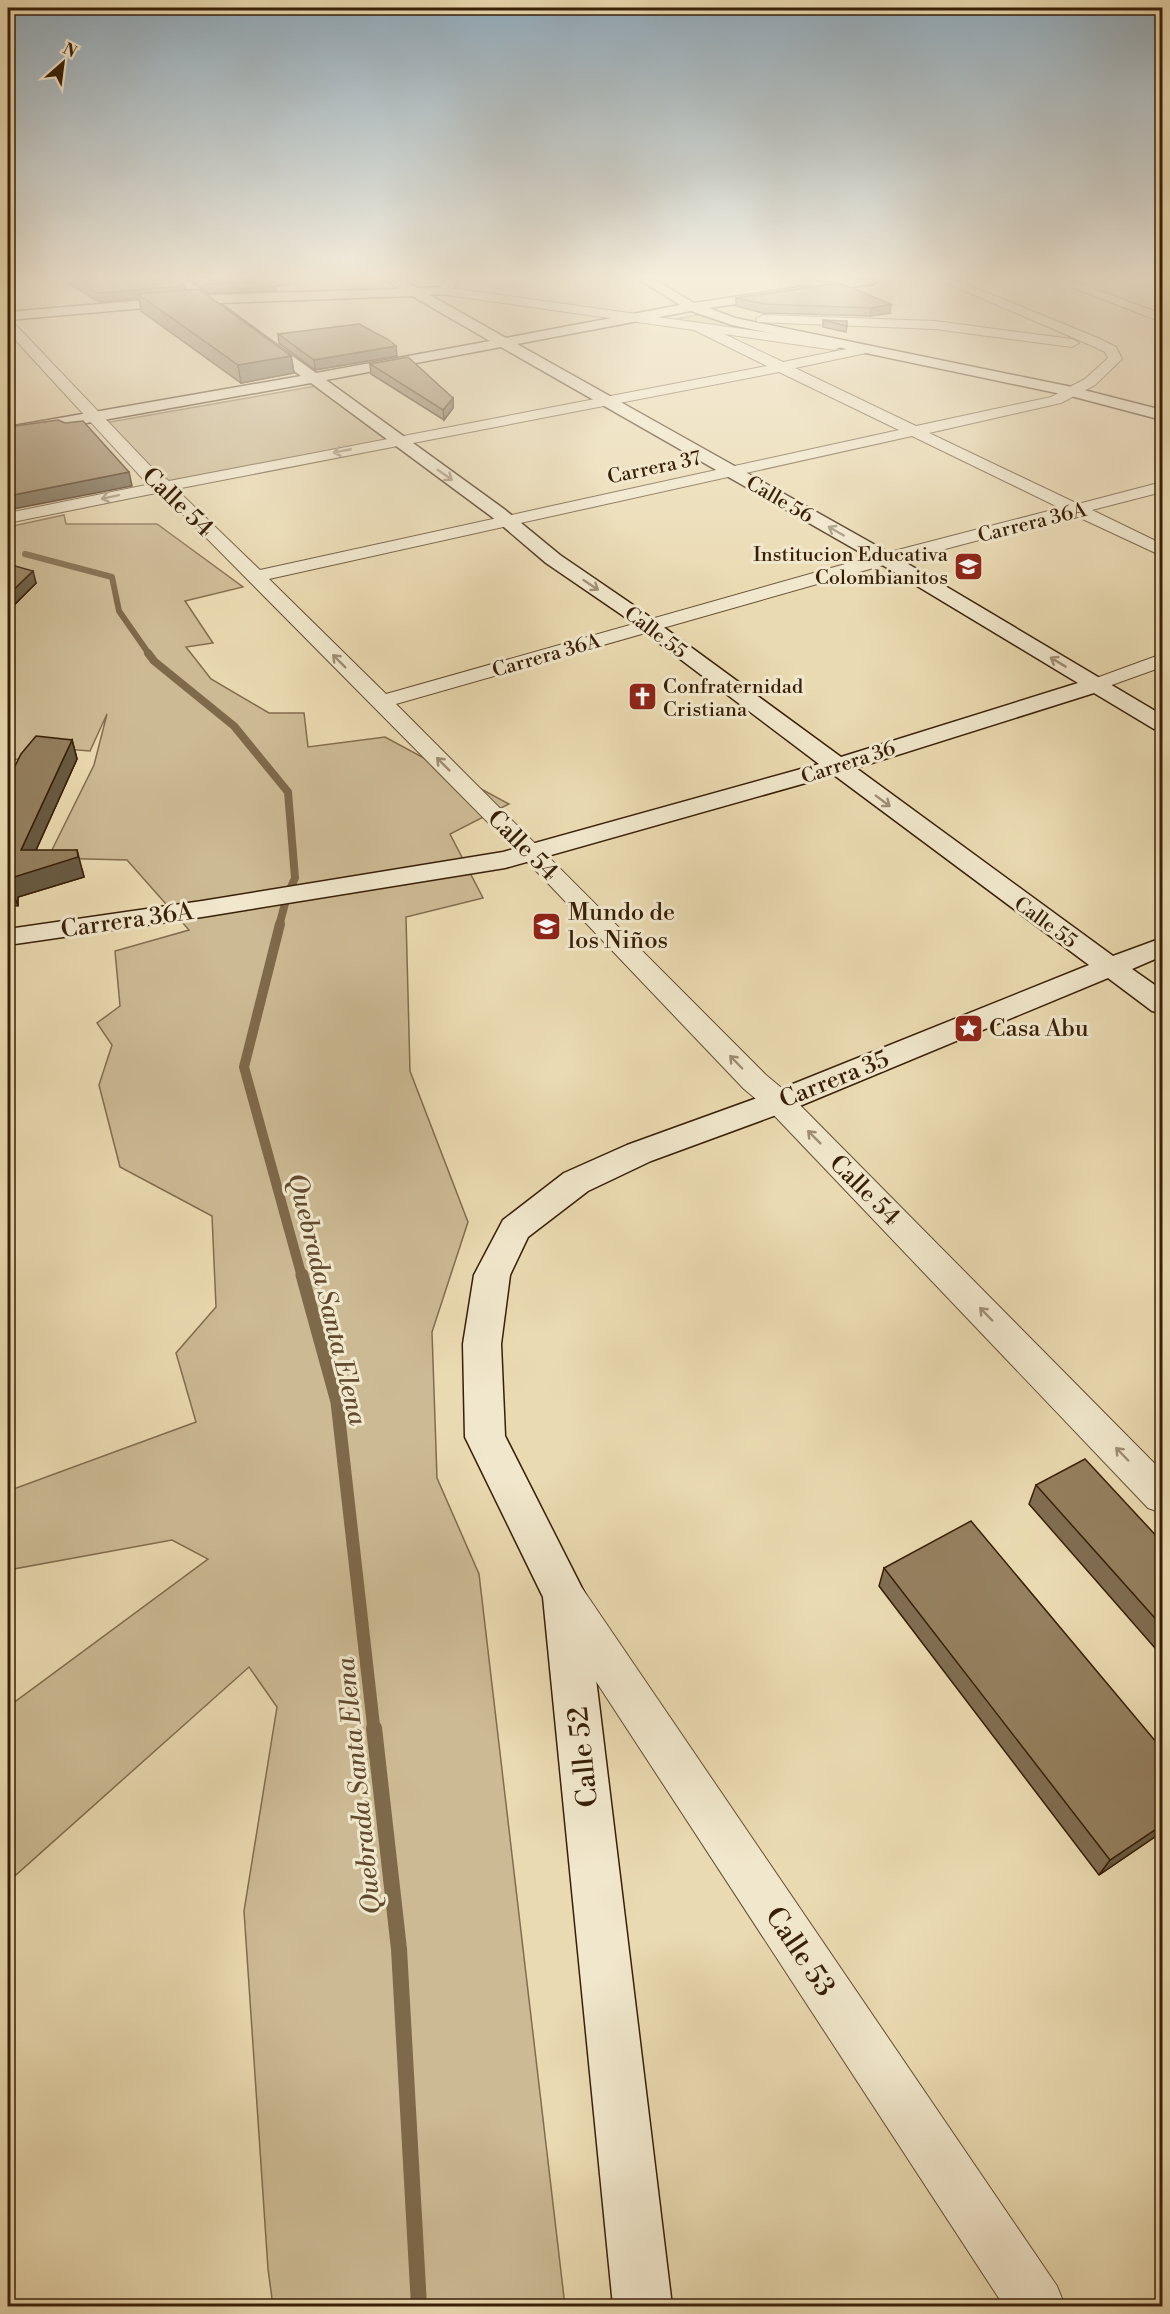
<svg xmlns="http://www.w3.org/2000/svg" width="1170" height="2314" font-family="'Libre Bodoni',serif">
  <rect width="100%" height="100%" fill="#eadab1"/>
  <filter id="stains"><feTurbulence type="fractalNoise" baseFrequency=".00333" numOctaves="4"/><feColorMatrix values="0 0 0 0 .2 0 0 0 0 .09 0 0 0 0 .02 0 0 0 .5 -.17"/></filter>
  <radialGradient id="worn" r=".72"><stop offset=".6" stop-color="#630" stop-opacity="0"/><stop offset="1" stop-color="#630" stop-opacity=".3"/></radialGradient>
  <path fill="#ccba94" stroke="#826c4e" stroke-width="1.5" d="M702,314L762,332L671,320Z
    M316,386L390,441L164,484L104,423Z
    M64,515L66,524H157L243,587L185,601L213,643L186,647L211,679L269,713H304L308,747L385,737L509,804L450,834L483,898L406,917L410,1071L468,1222L432,1332L437,1478L479,1574L565,2306H273L268,2269L244,1911L277,1707L249,1667L8,1882V1707L208,1559L172,1540L8,1570V1491L196,1422L176,1353L216,1307L212,1216L120,1167L99,1085L112,1045L97,1023L120,1006L115,951L189,930L127,860L48,858L94,765L107,714L90,751L53,748L8,762V605L12,606L36,583L8,575V527Z"/>
  <g fill="none" stroke-linecap="round" stroke-linejoin="round">
    <path stroke="#7e694a" stroke-width="6" d="M25,554L112,577L119,611L149,654"/>
    <path stroke="#7e694a" stroke-width="8" d="M148,653L154,661L234,726L288,792L295,878L287,896L279,926"/>
    <path stroke="#7e694a" stroke-width="10" d="M280,924L244,1067L302,1277"/>
    <path stroke="#7e694a" stroke-width="13" d="M302,1275L337,1402L374,1730"/>
    <path stroke="#7e694a" stroke-width="16" d="M374,1728L399,1949L419,2306"/>
    <defs>
      <path id="street" d="M801,280H817L828,287L822,291Z
        M939,280H956L1098,338L1116,347L1122,359L1095,385L1061,403L929,433L1078,504L1162,482V492L1092,510L1162,544V556L1074,515L877,567L396,704L766,1075L790,1095L1162,1471V1513L1148,1508L768,1109L744,1089L542,877L161,492L8,523V513L151,484L143,479L8,332V321L13,322L155,471L169,481L767,366L694,330L440,294L438,291L440,288L444,287L835,342L842,346L835,350L724,334L783,362L866,345L871,346L873,349L871,352L795,368L916,426L1051,397L1085,379L1108,358L1105,352L1088,344ZM779,372L899,430L260,570L176,489ZM912,436L1060,508L863,559L386,694L269,579Z
        M1053,280H1070L1162,314V322Z
        M763,315L935,321L1072,339L1079,343L1072,347L935,329L758,322L756,319Z
        M1162,654V667L1095,691L1088,689L1084,685L1088,681Z
        M567,1582L582,1588L1057,2286L1065,2306H1004L552,1614L546,1601L552,1588Z"/>
      <path id="secondary" d="M173,280H187L208,295L399,289L387,280H402L417,288L440,287L446,280H459L449,294L430,295L506,338L680,305L640,280H655L694,303L847,280H879L873,284L709,308L735,318L1072,387L1162,410V420L1071,396L732,325L691,311L517,344L893,555L1162,715V731L1154,729L1094,693L856,768L1113,956L1162,938V956L1132,969L1162,990V1013L1152,1011L1108,978L790,1110L651,1161L588,1191L528,1237L510,1275L501,1344L505,1436L586,1596L672,2306H613L543,1597L465,1437L463,1344L474,1275L503,1220L564,1173L627,1145L768,1094L1089,965L834,775L505,868L202,917L8,945V929L202,901L503,852L819,764L622,615L546,563L492,517L311,383L8,437V427L301,376L202,303L8,320V312L192,296ZM412,296L490,341L316,373L219,303ZM501,347L879,563L1078,683L841,757L636,607L560,555L504,509L326,380Z"/>
    </defs>
    <use href="#street" stroke="#644e32" stroke-width="2"/>
    <use href="#secondary" stroke="#381f07" stroke-width="3"/>
    <use href="#street" fill="#f1e7cc" fill-rule="evenodd"/>
    <use href="#secondary" fill="#f1e7cc" fill-rule="evenodd"/>
  </g>
  <path fill="#806e52" stroke="#381f07" stroke-width="1.5" d="M63,280H178L185,286L186,290L291,356L294,373L241,383L141,311L139,298L99,302Z
    M191,280H288L289,285L276,286V291L209,293Z
    M839,283L890,313L870,316L763,313L736,306V298Z
    M823,320L847,326L846,332L823,327Z
    M278,334L397,356L315,370L279,343Z
    M370,364L453,398V408L444,420L371,374Z
    M8,564L36,583L12,607L8,605Z
    M72,740L77,759L36,850L82,869L84,877L18,897V906L8,905V780Z
    M1036,1485L1162,1542V1656L1029,1504Z
    M884,1568L1162,1832L1099,1875L879,1586Z"/>
  <path fill="#685a42" stroke="#381f07" stroke-width="1.5" d="M185,286L186,294H138L139,298L99,302L97,293Z
    M891,304L890,313L870,316L871,308Z
    M396,346L397,356L315,370L314,360Z
    M291,356L294,373L241,383L238,365Z
    M453,398V408L444,420L443,410Z
    M129,472L132,486L8,510V496Z
    M33,571L36,583L12,607L8,595Z
    M72,740L77,759L27,870L21,850Z
    M77,850L84,877L18,897V906L11,887V878Z
    M1162,1825V1832L1099,1875L1110,1860Z"/>
  <path fill="#95805f" stroke="#381f07" stroke-width="1.5" d="M75,280H178L185,286L97,293Z
    M201,280H271L275,282L207,284Z
    M839,283L891,304L871,308L764,304L736,298Z
    M199,289L291,356L238,365L138,294Z
    M823,320L847,321V326Z
    M359,324L389,340L396,346L314,360L278,334Z
    M408,357L453,398L443,410L370,364Z
    M58,420L65,423L83,421L129,472L8,496V427Z
    M8,564L33,571L8,595Z
    M36,736L72,740L21,850H77L78,857L11,878V887L8,886V780L21,754Z
    M1085,1459L1162,1542V1626L1036,1485Z
    M971,1521L1162,1749V1825L1110,1860L884,1568Z"/>
  <defs><path id="oneway-shaft" d="M-6 0H5M1.5-3L5.5 0L1.5 3" fill="none" stroke-width="1.6" stroke-linecap="round" stroke-linejoin="round" transform="scale(1.5)"/></defs>
  <g stroke="#9e8d73">
    <use href="#oneway-shaft" transform="translate(342 451) rotate(169)"/>
    <use href="#oneway-shaft" transform="translate(445 475) rotate(35)"/>
    <use href="#oneway-shaft" transform="translate(110 497) rotate(168)"/>
    <use href="#oneway-shaft" transform="translate(836 531) rotate(-150)"/>
    <use href="#oneway-shaft" transform="translate(591 585) rotate(34)"/>
    <use href="#oneway-shaft" transform="translate(339 661) rotate(-135)"/>
    <use href="#oneway-shaft" transform="translate(1058 662) rotate(-149)"/>
    <use href="#oneway-shaft" transform="translate(443 764) rotate(-135)"/>
    <use href="#oneway-shaft" transform="translate(883 801) rotate(37)"/>
    <use href="#oneway-shaft" transform="translate(736 1062) rotate(-134)"/>
    <use href="#oneway-shaft" transform="translate(814 1137) rotate(-135)"/>
    <use href="#oneway-shaft" transform="translate(986 1314) rotate(-134)"/>
    <use href="#oneway-shaft" transform="translate(1122 1454) rotate(-134)"/>
  </g>
  <linearGradient id="sky" x2="0" y2="1"><stop stop-color="#90aabb"/><stop offset="0.46" stop-color="#f6eedc"/><stop offset="1" stop-color="#f6eedc" stop-opacity="0"/></linearGradient>
  <rect width="1170" height="604" fill="url(#sky)"/>
  <defs>
    <symbol id="school-square" viewBox="-11 -11 22 22"><rect x="-9" y="-9" width="18" height="18" rx="4" fill="#8f2418" stroke="#f1e7cc"/><path d="M0-5L7-2L0 1L-7-2ZM-4 1L0 2.5L4 1V4Q0 6-4 4Z" fill="#fff"/></symbol>
    <symbol id="church-square" viewBox="-11 -11 22 22"><rect x="-9" y="-9" width="18" height="18" rx="4" fill="#8f2418" stroke="#f1e7cc"/><path d="M-1.2-6h2.4v3.5h3.3v2.4h-3.3V6h-2.4V-.1h-3.3v-2.4h3.3Z" fill="#fff"/></symbol>
    <symbol id="sight-square" viewBox="-11 -11 22 22"><rect x="-9" y="-9" width="18" height="18" rx="4" fill="#8f2418" stroke="#f1e7cc"/><path d="M0-6L1.8-2.2L6-1.7L2.9 1.2L3.7 5.4L0 3.3L-3.7 5.4L-2.9 1.2L-6-1.7L-1.8-2.2Z" fill="#fff"/></symbol>
  </defs>
  <g fill-rule="evenodd">
    <use href="#school-square" x="952" y="550" width="33" height="33"/>
    <use href="#church-square" x="626" y="680" width="33" height="33"/>
    <use href="#school-square" x="530" y="910" width="33" height="33"/>
    <use href="#sight-square" x="952" y="1012" width="33" height="33"/>
  </g>
  <g text-anchor="middle" stroke-width="6" stroke-linejoin="round" paint-order="stroke">
    <g font-size="20" fill="#381f07" stroke="#f1e7cc">
      <text transform="translate(654 467) rotate(-12)" y="7">Carrera 37</text>
      <text transform="translate(780 499) rotate(30)" y="7">Calle 56</text>
      <text transform="translate(1032 522) rotate(-14)" y="7">Carrera 36A</text>
      <text transform="translate(656 632) rotate(37)" y="7">Calle 55</text>
      <text transform="translate(546 655) rotate(-16)" y="7">Carrera 36A</text>
      <text transform="translate(848 762) rotate(-18)" y="7">Carrera 36</text>
      <text transform="translate(1046 922) rotate(36)" y="7">Calle 55</text>
    </g>
    <g font-size="20" fill="#381f07" stroke="#f1e7cc" text-anchor="end">
      <text x="948" y="561">Institucion Educativa<tspan x="948" dy="23">Colombianitos</tspan></text>
      <text x="663" y="693" text-anchor="start">Confraternidad<tspan x="663" dy="23">Cristiana</tspan></text>
    </g>
    <g font-size="24" fill="#381f07" stroke="#f1e7cc">
      <text transform="translate(178 502) rotate(44)" y="8">Calle 54</text>
      <text transform="translate(523 845) rotate(45)" y="8">Calle 54</text>
      <text transform="translate(127 920) rotate(-8)" y="8">Carrera 36A</text>
      <text transform="translate(834 1079) rotate(-22)" y="8">Carrera 35</text>
      <text transform="translate(865 1190) rotate(45)" y="8">Calle 54</text>
    </g>
    <g font-size="24" fill="#381f07" stroke="#f1e7cc" text-anchor="start">
      <text x="568" y="920">Mundo de<tspan x="568" dy="28">los Niños</tspan></text>
      <text x="989" y="1036">Casa Abu</text>
    </g>
    <g font-size="26" font-style="italic" fill="#614a2e" stroke="#f1e7cc">
      <text transform="translate(328 1299) rotate(76)" y="9">Quebrada Santa Elena</text>
      <text transform="translate(358 1786) rotate(-96)" y="9">Quebrada Santa Elena</text>
    </g>
    <g font-size="28" fill="#381f07" stroke="#f1e7cc">
      <text transform="translate(582 1757) rotate(-96)" y="10">Calle 52</text>
      <text transform="translate(801 1951) rotate(56)" y="10">Calle 53</text>
    </g>
  </g>
  <rect width="1170" height="2314" fill="none" stroke="#eadab1" stroke-width="30"/>
  <rect x="9" y="9" width="1152" height="2296" fill="none" stroke="#381f07" stroke-width="3"/>
  <rect x="15" y="15" width="1140" height="2284" fill="none" stroke="#381f07" stroke-width="1.5"/>
  <g transform="translate(63 63) rotate(28)" stroke="#f1e7cc" stroke-width="4.5" paint-order="stroke">
  <path d="M0-4.5L10 22L0 15L-10 22Z" fill="#381f07"/>
  <text y="-9" font-size="16" font-weight="bold" text-anchor="middle" fill="#381f07">N</text>
  </g>
  <rect width="100%" height="100%" filter="url(#stains)"/>
  <rect width="100%" height="100%" fill="url(#worn)"/>
</svg>
